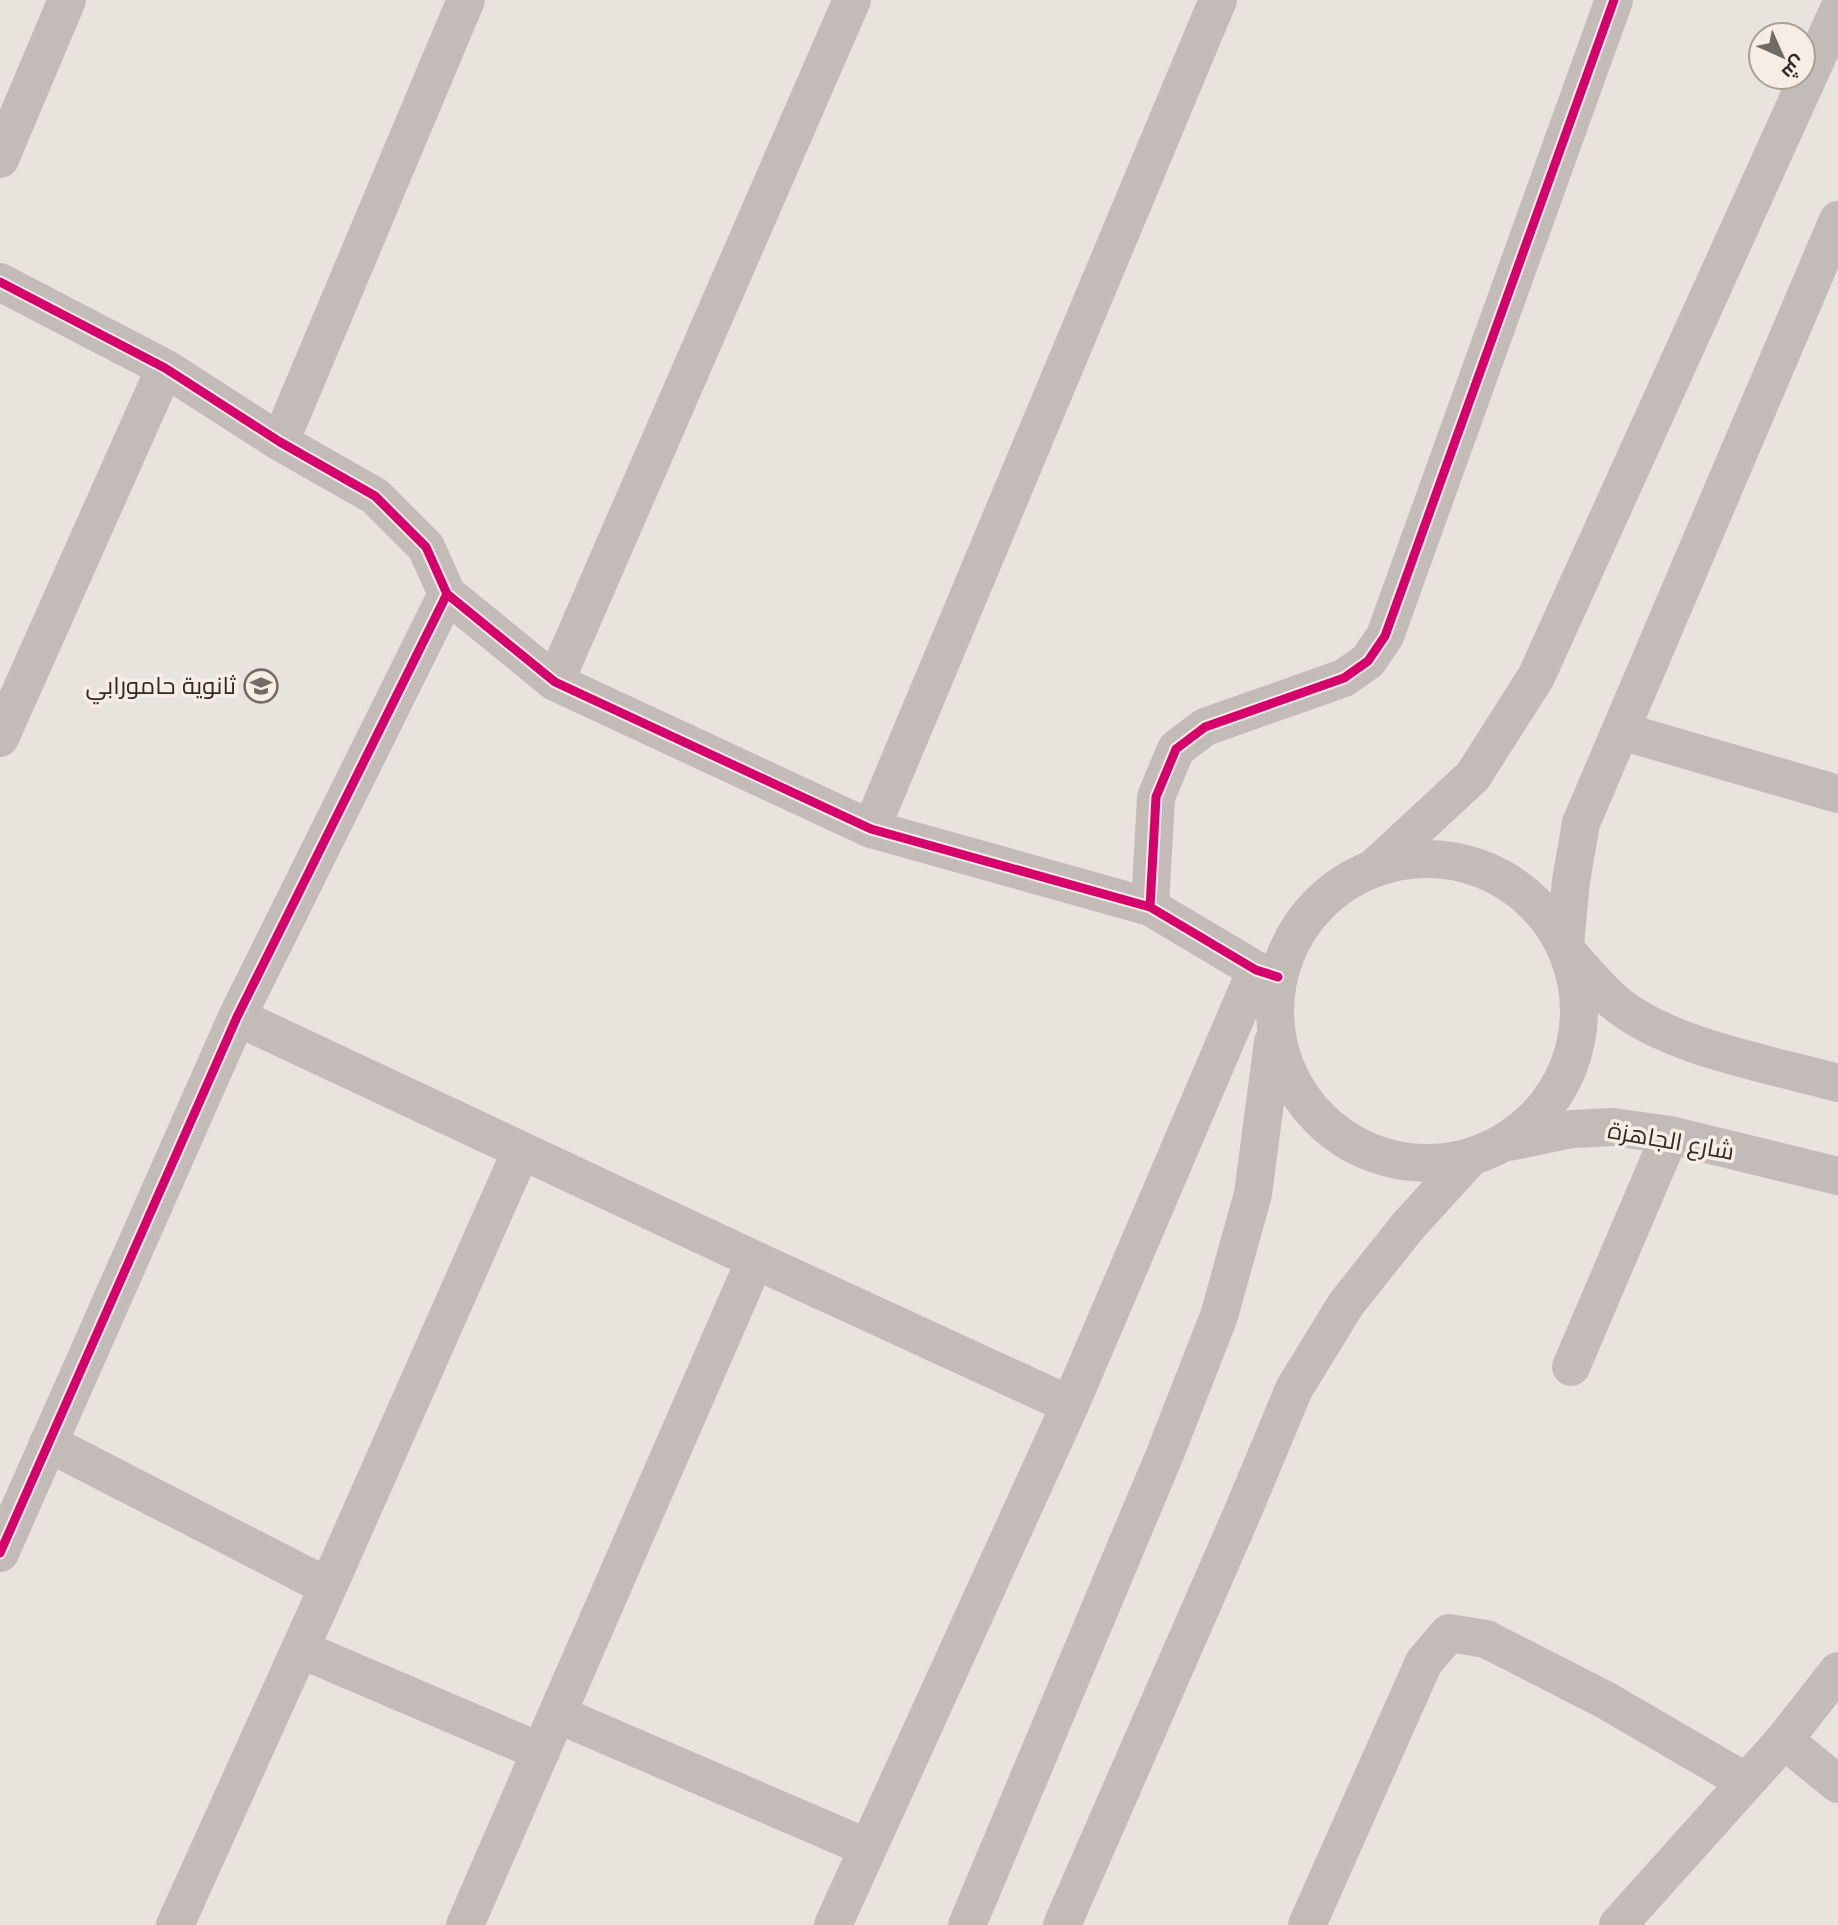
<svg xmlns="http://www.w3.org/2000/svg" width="1838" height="1925" font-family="Mulish,Cairo,sans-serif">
  <rect width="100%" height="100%" fill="#e9e3de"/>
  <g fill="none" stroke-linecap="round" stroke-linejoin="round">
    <path stroke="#c2bbb7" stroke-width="38" d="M0,159L67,0
      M0,282L165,368L280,442L375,496L426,547L447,594L555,682L871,829L1150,907L1256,970L1278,977
      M280,442L466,0
      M555,682L852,0
      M1621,731L1838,794
      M0,738L165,368
      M871,829L1218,0
      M1150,907L1156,797L1176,749L1205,727L1344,678L1368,661L1385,636L1614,0
      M237,1017L755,1260L1070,1405
      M1571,1367L1670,1135
      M48,1443L328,1587
      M0,1553L237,1017L447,594
      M300,1649L541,1752
      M557,1714L868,1848
      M1784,1740L1838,1784
      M175,1925L328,1587L521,1151
      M465,1925L755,1260
      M833,1925L1070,1405L1256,970
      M1307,1925L1424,1662L1449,1633L1486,1639L1607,1701L1746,1782
      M1618,1925L1784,1740L1838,1671"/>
    <path stroke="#c2bbb7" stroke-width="38" d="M1275 1011a152 152 0 1 1 304 0a152 152 0 1 1-304 0Z
      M1375,867L1473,776L1536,677L1838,11
      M1565,945L1571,881L1581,823L1838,220
      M1571,956C1584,971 1597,986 1612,1000C1665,1047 1770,1064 1838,1083
      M1509,1142L1572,1129L1613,1127L1670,1135L1838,1176
      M967,1925L1165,1454L1219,1316L1253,1194L1273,1042
      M1062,1925L1241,1516L1294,1389L1346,1304L1408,1226L1470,1158"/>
    <defs>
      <path id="cycleway" d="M0,282L165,368L280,442L375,496L426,547L447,594L555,682L871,829L1150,907L1256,970L1278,977
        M1150,907L1156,797L1176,749L1205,727L1344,678L1368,661L1385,636L1614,0
        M0,1553L237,1017L447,594"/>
    </defs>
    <use href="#cycleway" stroke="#f7ede4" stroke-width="13"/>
    <use href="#cycleway" stroke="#d6006c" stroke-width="9"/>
  </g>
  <defs>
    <symbol id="school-ring" viewBox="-11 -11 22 22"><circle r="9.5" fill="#f7ede4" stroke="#726a66" stroke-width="1.5"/><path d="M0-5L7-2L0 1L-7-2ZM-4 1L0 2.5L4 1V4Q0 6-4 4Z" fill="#726a66"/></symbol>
  </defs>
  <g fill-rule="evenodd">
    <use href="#school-ring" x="242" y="667" width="38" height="38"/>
  </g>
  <g text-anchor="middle" stroke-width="7" stroke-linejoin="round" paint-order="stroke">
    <g font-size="24" fill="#322926" stroke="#f7ede4" text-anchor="end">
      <text x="236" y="694">ثانوية حامورابي</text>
    </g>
    <g font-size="24" fill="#322926" stroke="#f7ede4">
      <text transform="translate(1671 1141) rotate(10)" y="8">شارع الجاهزة</text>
    </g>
  </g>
  <g transform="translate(1782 56) rotate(135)"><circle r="33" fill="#f7ede4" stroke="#a89f98" stroke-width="2"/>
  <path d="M0-5L12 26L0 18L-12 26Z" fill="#726a66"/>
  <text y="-10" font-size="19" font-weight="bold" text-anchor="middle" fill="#322926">ش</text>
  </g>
</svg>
